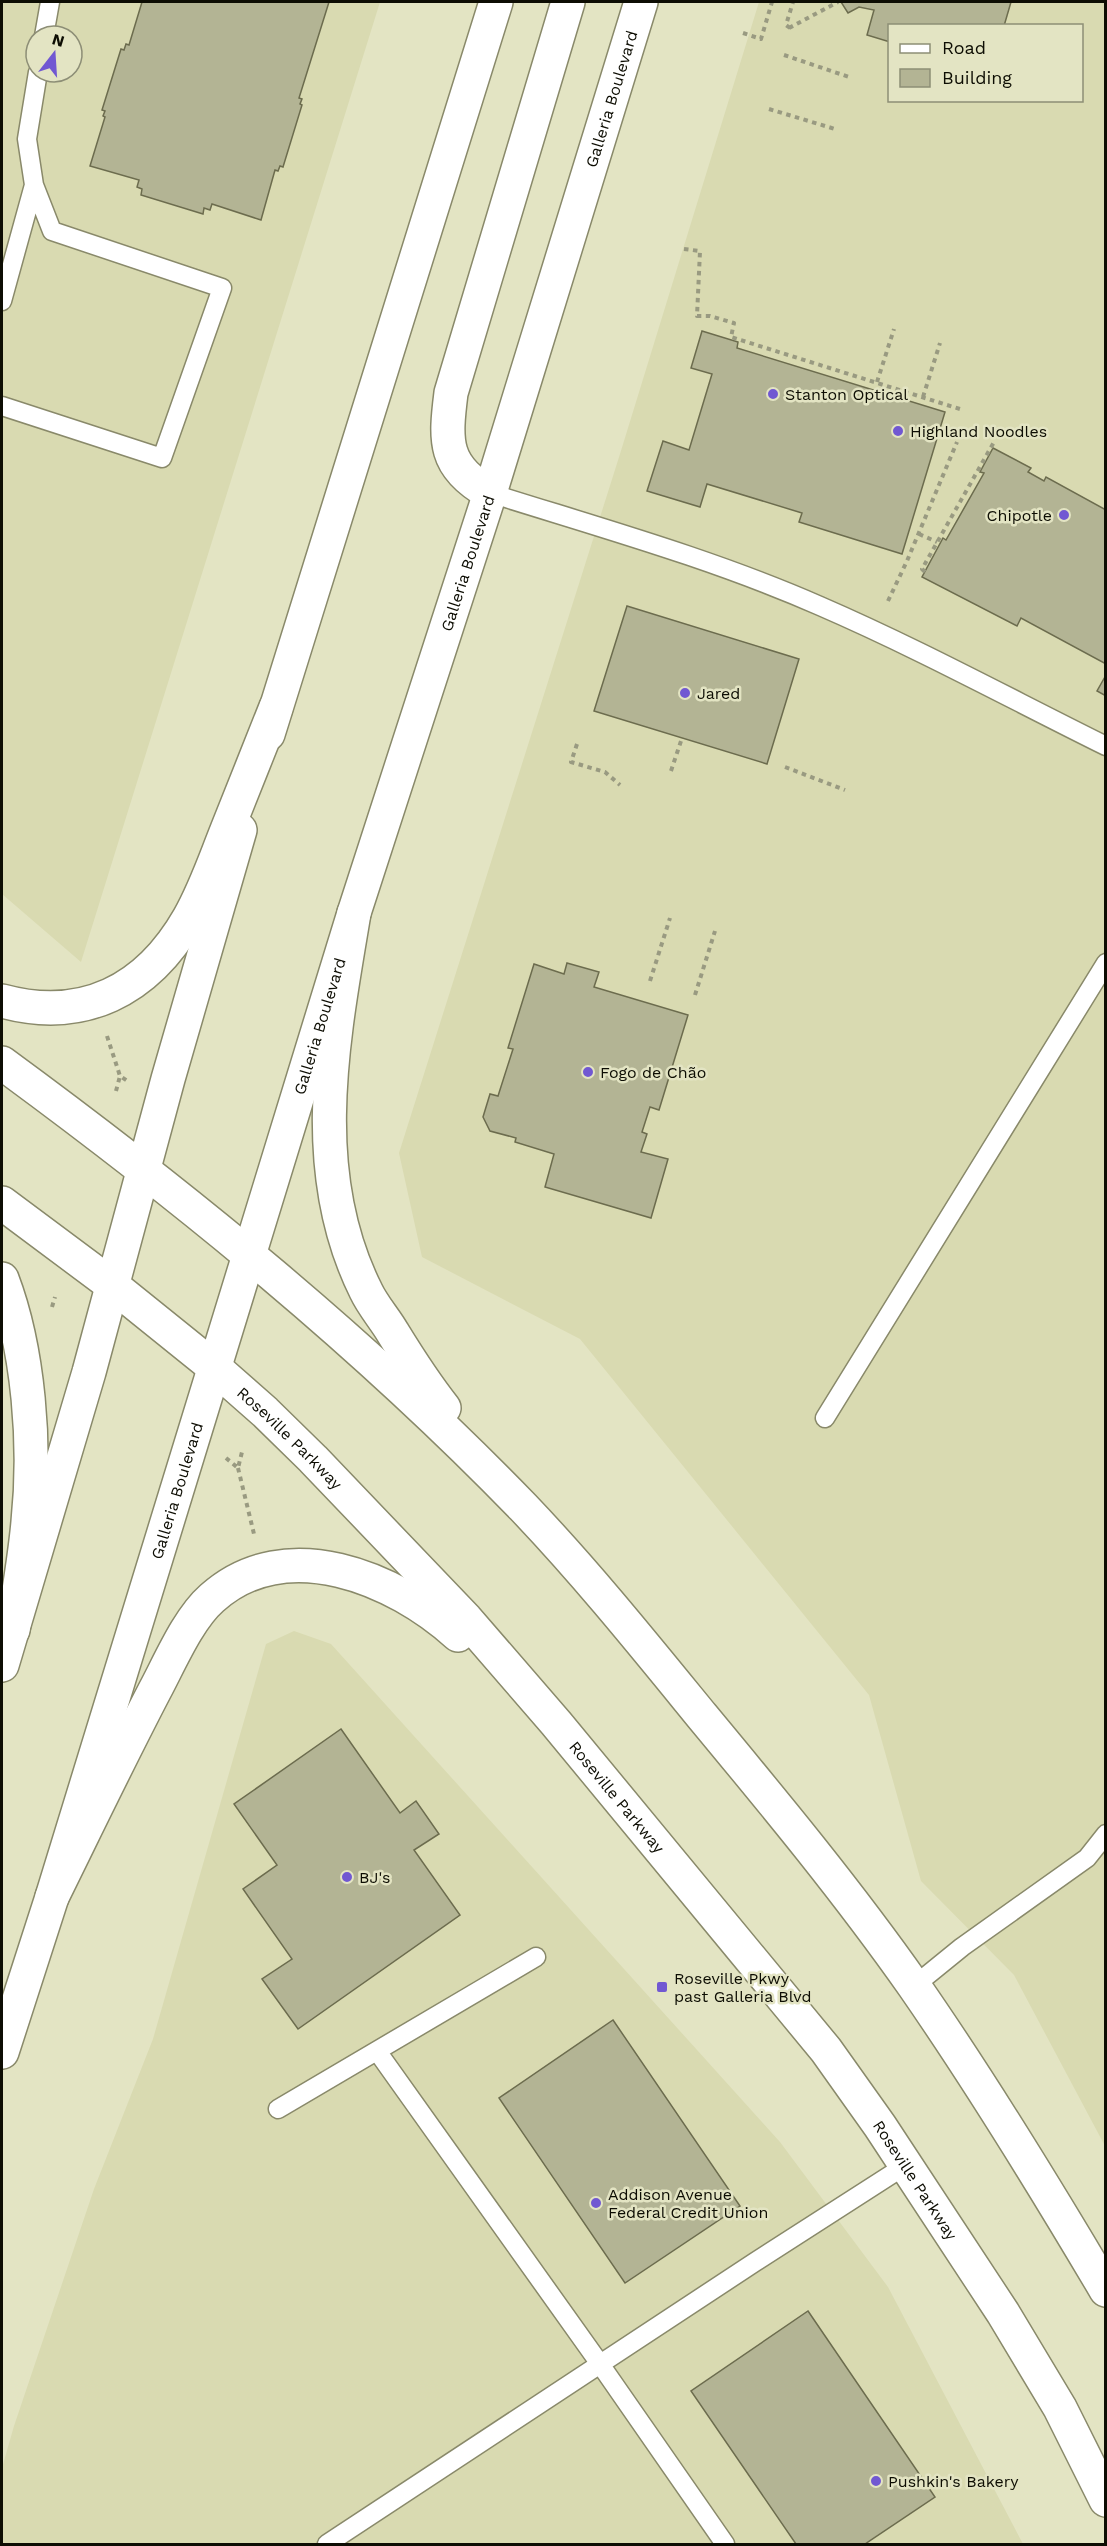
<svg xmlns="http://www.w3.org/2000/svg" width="1107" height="2546" font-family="'Work Sans',sans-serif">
  <rect width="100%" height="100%" fill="#e3e4c3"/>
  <path fill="#d9dab1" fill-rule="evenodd" d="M2,2H380L81,962L2,894ZM36,36H72V72H36Z
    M759,2H1105V2146L1014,1975L921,1881L869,1695L580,1339L422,1257L399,1153L620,454ZM890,26H1082V100H890Z
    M294,1631L331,1644L780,2142L888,2287L1023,2544H2V2468L14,2426L94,2189L153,2039L266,1644Z"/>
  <path fill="#b3b494" stroke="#6c6c4e" stroke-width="1.5" d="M142,2H329L299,98L302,99L300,104L302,105L283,167L280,166L278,171L275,170L261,220L212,204L210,210L204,208L203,214L141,195L142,189L137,187L139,180L90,166L105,117L103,116L105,111L102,110L121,49L124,50L126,44L129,45Z
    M841,2H1011L1004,26H890V42L867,35L874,10L859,7L848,13Z
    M702,331L738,342L737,348L945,412L902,554L799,522L802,513L707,484L700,507L647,491L663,441L689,450L712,374L691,368Z
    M993,448L1031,468L1028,472L1044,481L1046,477L1106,510V664L1021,618L1017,626L922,577L943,538L946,540L984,473L980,472Z
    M627,606L799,659L767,764L594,711Z
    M1106,675V696L1097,691Z
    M567,963L599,972L594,987L688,1015L659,1110L650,1107L642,1132L647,1134L641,1152L668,1159L651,1218L545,1187L554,1154L515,1142L516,1138L490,1131L483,1117L490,1094L498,1096L513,1049L508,1048L534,964L564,974Z
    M341,1729L400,1813L416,1801L439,1834L414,1850L460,1915L298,2029L262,1979L292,1959L243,1889L277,1865L234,1804Z
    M613,2020L740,2206L625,2283L499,2098Z
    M808,2311L935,2497L865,2544H796L691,2391Z"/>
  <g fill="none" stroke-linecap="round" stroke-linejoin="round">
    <defs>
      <path id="lane" d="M44,36L50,2
        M2,301L34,185
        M2,406L162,458L222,288L52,231L34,185L27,139L38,72
        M490,493C601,528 713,559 820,606C917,648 1011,699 1106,746
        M825,1418L1106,963
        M914,1986L962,1947L1087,1858L1106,1834
        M377,2051L600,2364L725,2544
        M278,2109L536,1957
        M327,2544L755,2262L906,2165"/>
      <g id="secondary">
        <path d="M490,493C443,467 445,441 451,393L568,2"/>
        <path d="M268,734L496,2"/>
        <path d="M2,1665L89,1372L168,1079L240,830"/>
        <path id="s1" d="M2,2052L52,1897L354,913L490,493L641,2"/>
      </g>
      <g id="primary">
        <path d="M354,913C333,1039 306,1171 366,1291C373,1306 385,1319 393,1333C409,1359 425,1384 444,1408"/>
        <path d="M2,1001C83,1023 147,991 189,918C205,890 215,860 227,830C243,789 260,748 276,707"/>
        <path d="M2,1063C186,1198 364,1343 523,1507C586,1573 644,1645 702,1716C775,1804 848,1892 914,1986C982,2084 1045,2187 1106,2290"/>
        <path id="s2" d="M2,1203L112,1285L215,1368L265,1412L313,1459L466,1619L556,1723L826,2050L880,2126L1003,2313L1060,2408L1106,2500"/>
        <path d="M2,1279C29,1350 36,1446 28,1522C25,1558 18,1594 13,1630"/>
        <path d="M52,1897C86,1828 119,1759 155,1690C170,1662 188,1619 212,1598C286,1532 395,1578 458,1635"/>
      </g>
    </defs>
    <use href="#lane" stroke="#89896a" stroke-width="21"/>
    <use href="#secondary" stroke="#89896a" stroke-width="36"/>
    <use href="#primary" stroke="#89896a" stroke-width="36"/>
    <path stroke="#999a81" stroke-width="4" stroke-dasharray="4.5 4.5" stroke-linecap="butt" d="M789,28L838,2
      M790,28L786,25L793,2
      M743,33L761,39L772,2
      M784,55L852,78
      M769,109L835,129
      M684,249L700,251L697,316H710L734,323L731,337L963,410
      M877,382L894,329
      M923,397L940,343
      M919,534L937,542
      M925,572L922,569L994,442
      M888,601L907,561L957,442
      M577,744L571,762L605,772L620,785
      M785,767L845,790
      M671,771L682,738
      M650,981L670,918
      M695,995L715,931
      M107,1036L120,1076L129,1082
      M116,1091L120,1076
      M52,1307L55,1297
      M226,1458L238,1468L242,1452
      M238,1468L254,1534"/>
    <use href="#lane" stroke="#fff" stroke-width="18"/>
    <use href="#secondary" stroke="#fff" stroke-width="33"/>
    <use href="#primary" stroke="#fff" stroke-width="33"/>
  </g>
  <g fill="#7158d2" stroke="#e3e4c3" stroke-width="2">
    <circle cx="773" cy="394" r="6"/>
    <circle cx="898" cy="431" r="6"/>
    <circle cx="1064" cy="515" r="6"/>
    <circle cx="685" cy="693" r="6"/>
    <circle cx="588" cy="1072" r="6"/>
    <circle cx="347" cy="1877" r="6"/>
    <rect x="656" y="1981" width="12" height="12" rx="3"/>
    <circle cx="596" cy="2203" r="6"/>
    <circle cx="876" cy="2481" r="6"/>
  </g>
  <g text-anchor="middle" stroke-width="5" stroke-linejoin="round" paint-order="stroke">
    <g font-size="16" fill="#0d0d03" stroke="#e3e4c3">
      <text dy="6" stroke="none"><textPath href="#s1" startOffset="2046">Galleria Boulevard</textPath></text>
      <text dy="6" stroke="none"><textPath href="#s1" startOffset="1560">Galleria Boulevard</textPath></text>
      <text dy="6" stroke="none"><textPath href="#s1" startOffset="1074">Galleria Boulevard</textPath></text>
      <text dy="6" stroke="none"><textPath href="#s2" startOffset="372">Roseville Parkway</textPath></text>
      <text dy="6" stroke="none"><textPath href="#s1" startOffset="588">Galleria Boulevard</textPath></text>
      <text dy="6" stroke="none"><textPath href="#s2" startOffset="858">Roseville Parkway</textPath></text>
      <text dy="6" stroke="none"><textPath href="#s2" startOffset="1344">Roseville Parkway</textPath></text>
    </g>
    <g font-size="16" fill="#0d0d03" stroke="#e3e4c3" text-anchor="start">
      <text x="785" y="400">Stanton Optical</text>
      <text x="910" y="437">Highland Noodles</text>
      <text x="1052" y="521" text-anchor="end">Chipotle</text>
      <text x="697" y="699">Jared</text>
      <text x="600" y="1078">Fogo de Chão</text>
      <text x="359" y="1883">BJ's</text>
      <text x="674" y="1984">Roseville Pkwy<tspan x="674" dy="18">past Galleria Blvd</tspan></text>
      <text x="608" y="2200">Addison Avenue<tspan x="608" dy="18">Federal Credit Union</tspan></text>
      <text x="888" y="2487">Pushkin's Bakery</text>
    </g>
  </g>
  <rect width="1107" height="2546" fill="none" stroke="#0d0d03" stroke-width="6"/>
  <rect x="888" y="24" width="195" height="78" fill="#e3e4c3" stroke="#8d8e76" stroke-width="1.5"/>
  <rect x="900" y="44" width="30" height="9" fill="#ffffff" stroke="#8d8e76" stroke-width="1.5"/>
  <text x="942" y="54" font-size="18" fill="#0d0d03">Road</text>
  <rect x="900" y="69" width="30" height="18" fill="#b3b494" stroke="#8d8e76" stroke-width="1.5"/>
  <text x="942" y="84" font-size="18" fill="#0d0d03">Building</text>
  <g transform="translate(54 54) rotate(17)"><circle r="28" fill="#e3e4c3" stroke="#8d8e76" stroke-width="1.5"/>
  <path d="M0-4.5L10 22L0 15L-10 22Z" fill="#7158d2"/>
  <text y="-9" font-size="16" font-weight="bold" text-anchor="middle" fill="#0d0d03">N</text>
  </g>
</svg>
